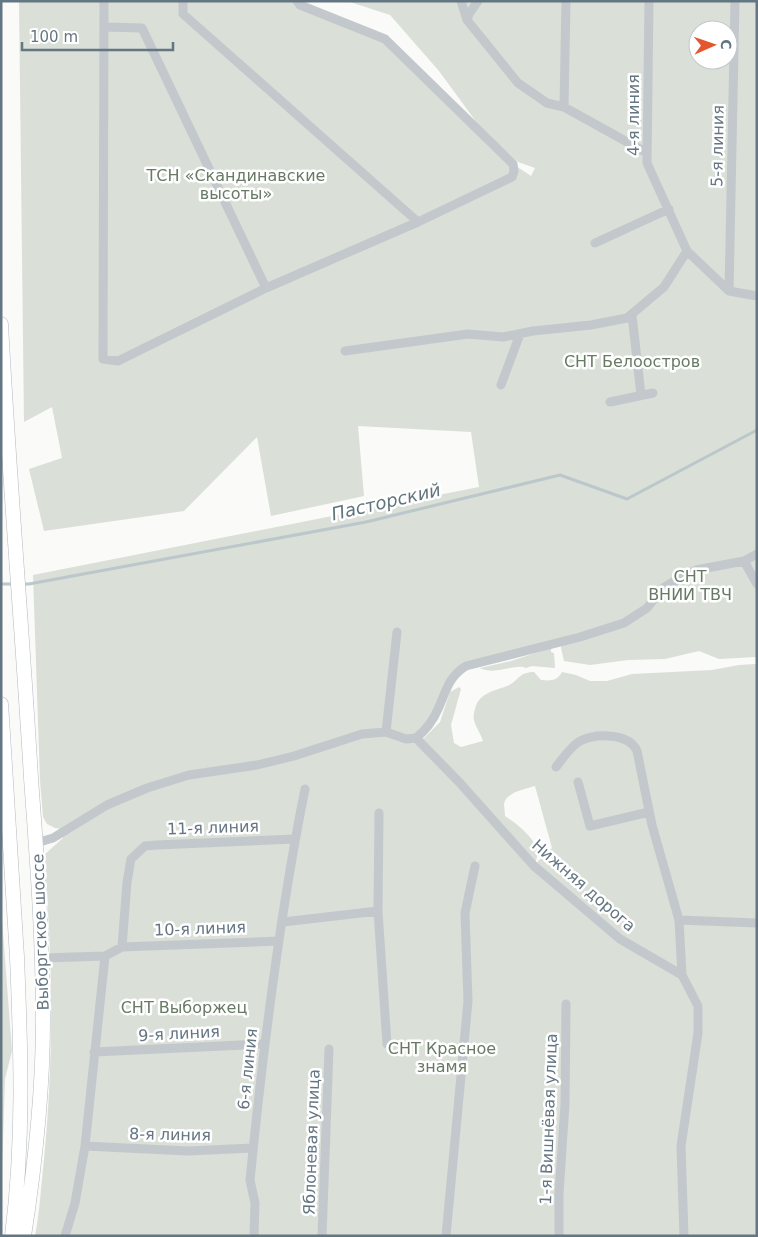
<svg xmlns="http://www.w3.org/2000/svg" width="758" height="1237" font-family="'DejaVu Sans',sans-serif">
  <rect width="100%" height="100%" fill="#fafaf8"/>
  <path fill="#dadfd7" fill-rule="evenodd" d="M19,1H297L385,39L513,164L531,176L535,168L518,162L480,127L439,71L390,15L347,1H757V1236H35C40,1211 41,1185 44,1160C54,1058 53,957 44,855L63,838L61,829L55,828L47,824L43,817L40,780L33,575L479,487L471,432L358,426L364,496L271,516L257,437L184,511L44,531L29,469L62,458L52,407L24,422ZM698,30H728V60H698ZM560,643L564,661L590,665L628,660L665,659L699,651L719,659L756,657V664L739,665L712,670L632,674L607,681H590L576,675L562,672C557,681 551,681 541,680L534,672C518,672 518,682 507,686C494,691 479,693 475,709C474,713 473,716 474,720C476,728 481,734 483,741L461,747L454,743L451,725L461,689L459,687L450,692L440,722L422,740L442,700L462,669ZM535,786L552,848L535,864L539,850C529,834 521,827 505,816C505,812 504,807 504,804C506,792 526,789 535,786Z
    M551,648V652L554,653L555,668L532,666L526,668C516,663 495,676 480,668L511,661Z
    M1,906L12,1051L5,1079L1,1201Z"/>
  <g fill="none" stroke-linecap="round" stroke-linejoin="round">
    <path stroke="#bbc7cb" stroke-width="3" d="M1,584H14
      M22,584H29L366,522L560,475L627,499L757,430"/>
    <defs>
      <path id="primary" d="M1,324C9,475 22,626 31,778C37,859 43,939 43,1021C43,1093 35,1165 24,1236
        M1,704C7,788 12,872 17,957C21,1053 24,1140 12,1236"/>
    </defs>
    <use href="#primary" stroke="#b5babe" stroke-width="15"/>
    <path stroke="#c3c8cc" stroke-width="9" d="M104,1L103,359L118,361L266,288L418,222L512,177L514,171L513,164L385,39L300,5L297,1
      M183,1V14L418,222
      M461,1L467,20L518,83L547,103L564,107L647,153
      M649,1L647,163L687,251L729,291L757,296
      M467,20L469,14L478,1
      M105,27L142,28L266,288
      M564,107L566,1
      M595,243L669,209
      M729,291L735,1
      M632,315L641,395
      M345,351L468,334L503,337L533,331L591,325L627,318L664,287L687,251
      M501,385L520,334
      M610,402L653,393
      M744,561L757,584
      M386,732L397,632
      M416,738L459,782L534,866L620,939L682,975
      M556,767C563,758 570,747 580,741C596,733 629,733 637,751L652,825L679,920L682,975L698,1006V1033L681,1146L684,1236
      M578,782L590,826L649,812
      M379,813L378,911L387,1044
      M36,843L53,838L107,805L147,788L189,775L257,765L294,756L362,734L386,732L406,739L416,738C426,730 433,721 438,709C446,692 448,677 466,666L580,637L624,623L647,608L663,588L671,583L696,570L744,561L757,554
      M679,920L757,923
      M283,922L378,911
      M122,947L279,941
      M42,958L105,956
      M94,1052L264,1044
      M85,1146L188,1151L253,1148
      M65,1236L75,1203L85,1146L105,956L122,947L127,882L131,859L145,846L157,845L295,839
      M254,1236L255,1203L250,1180C263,1049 279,918 305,789
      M322,1236L329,1049
      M446,1236L468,1001L465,913L475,866
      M559,1236V1193L565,1104L566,1004"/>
    <use href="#primary" stroke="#fff" stroke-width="14"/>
  </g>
  <g text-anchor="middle" stroke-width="5" stroke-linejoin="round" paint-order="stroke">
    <g font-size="16" fill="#657683" stroke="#fff">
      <text transform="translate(633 115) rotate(-90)" y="6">4-я линия</text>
      <text transform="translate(717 146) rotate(-89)" y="6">5-я линия</text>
      <text transform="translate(213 827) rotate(-2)" y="6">11-я линия</text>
      <text transform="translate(584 885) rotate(41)" y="6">Нижняя дорога</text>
      <text transform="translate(200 928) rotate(-2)" y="6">10-я линия</text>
      <text transform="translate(40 932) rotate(-92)" y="6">Выборгское шоссе</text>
      <text transform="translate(179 1033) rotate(-3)" y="6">9-я линия</text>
      <text transform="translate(247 1069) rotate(-84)" y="6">6-я линия</text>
      <text transform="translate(548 1119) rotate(-88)" y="6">1-я Вишнёвая улица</text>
      <text transform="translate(170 1134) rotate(1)" y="6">8-я линия</text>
      <text transform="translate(311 1142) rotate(-88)" y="6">Яблоневая улица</text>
    </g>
    <g font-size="16" fill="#687a64" stroke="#fff">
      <text x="236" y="181">ТСН «Скандинавские<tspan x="236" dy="18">высоты»</tspan></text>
      <text x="632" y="367">СНТ Белоостров</text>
      <text x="690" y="582">СНТ<tspan x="690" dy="18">ВНИИ ТВЧ</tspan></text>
      <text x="184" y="1013">СНТ Выборжец</text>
      <text x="442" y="1054">СНТ Красное<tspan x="442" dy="18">знамя</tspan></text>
    </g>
    <g font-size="18" font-style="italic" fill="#60757c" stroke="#fff">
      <text transform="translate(386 502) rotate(-13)" y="6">Пасторский</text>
    </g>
  </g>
  <rect width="758" height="1237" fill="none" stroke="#657683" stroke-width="5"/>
  <g transform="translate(713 45) rotate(88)"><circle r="24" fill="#ffffff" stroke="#c1c8cd"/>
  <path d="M0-4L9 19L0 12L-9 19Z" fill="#e4572e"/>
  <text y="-8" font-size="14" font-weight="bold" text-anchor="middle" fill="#657683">С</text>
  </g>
  <path d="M22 42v8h151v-8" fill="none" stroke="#657683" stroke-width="2.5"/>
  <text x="30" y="42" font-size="15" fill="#657683" stroke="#ffffff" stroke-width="4" paint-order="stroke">100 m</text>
</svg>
